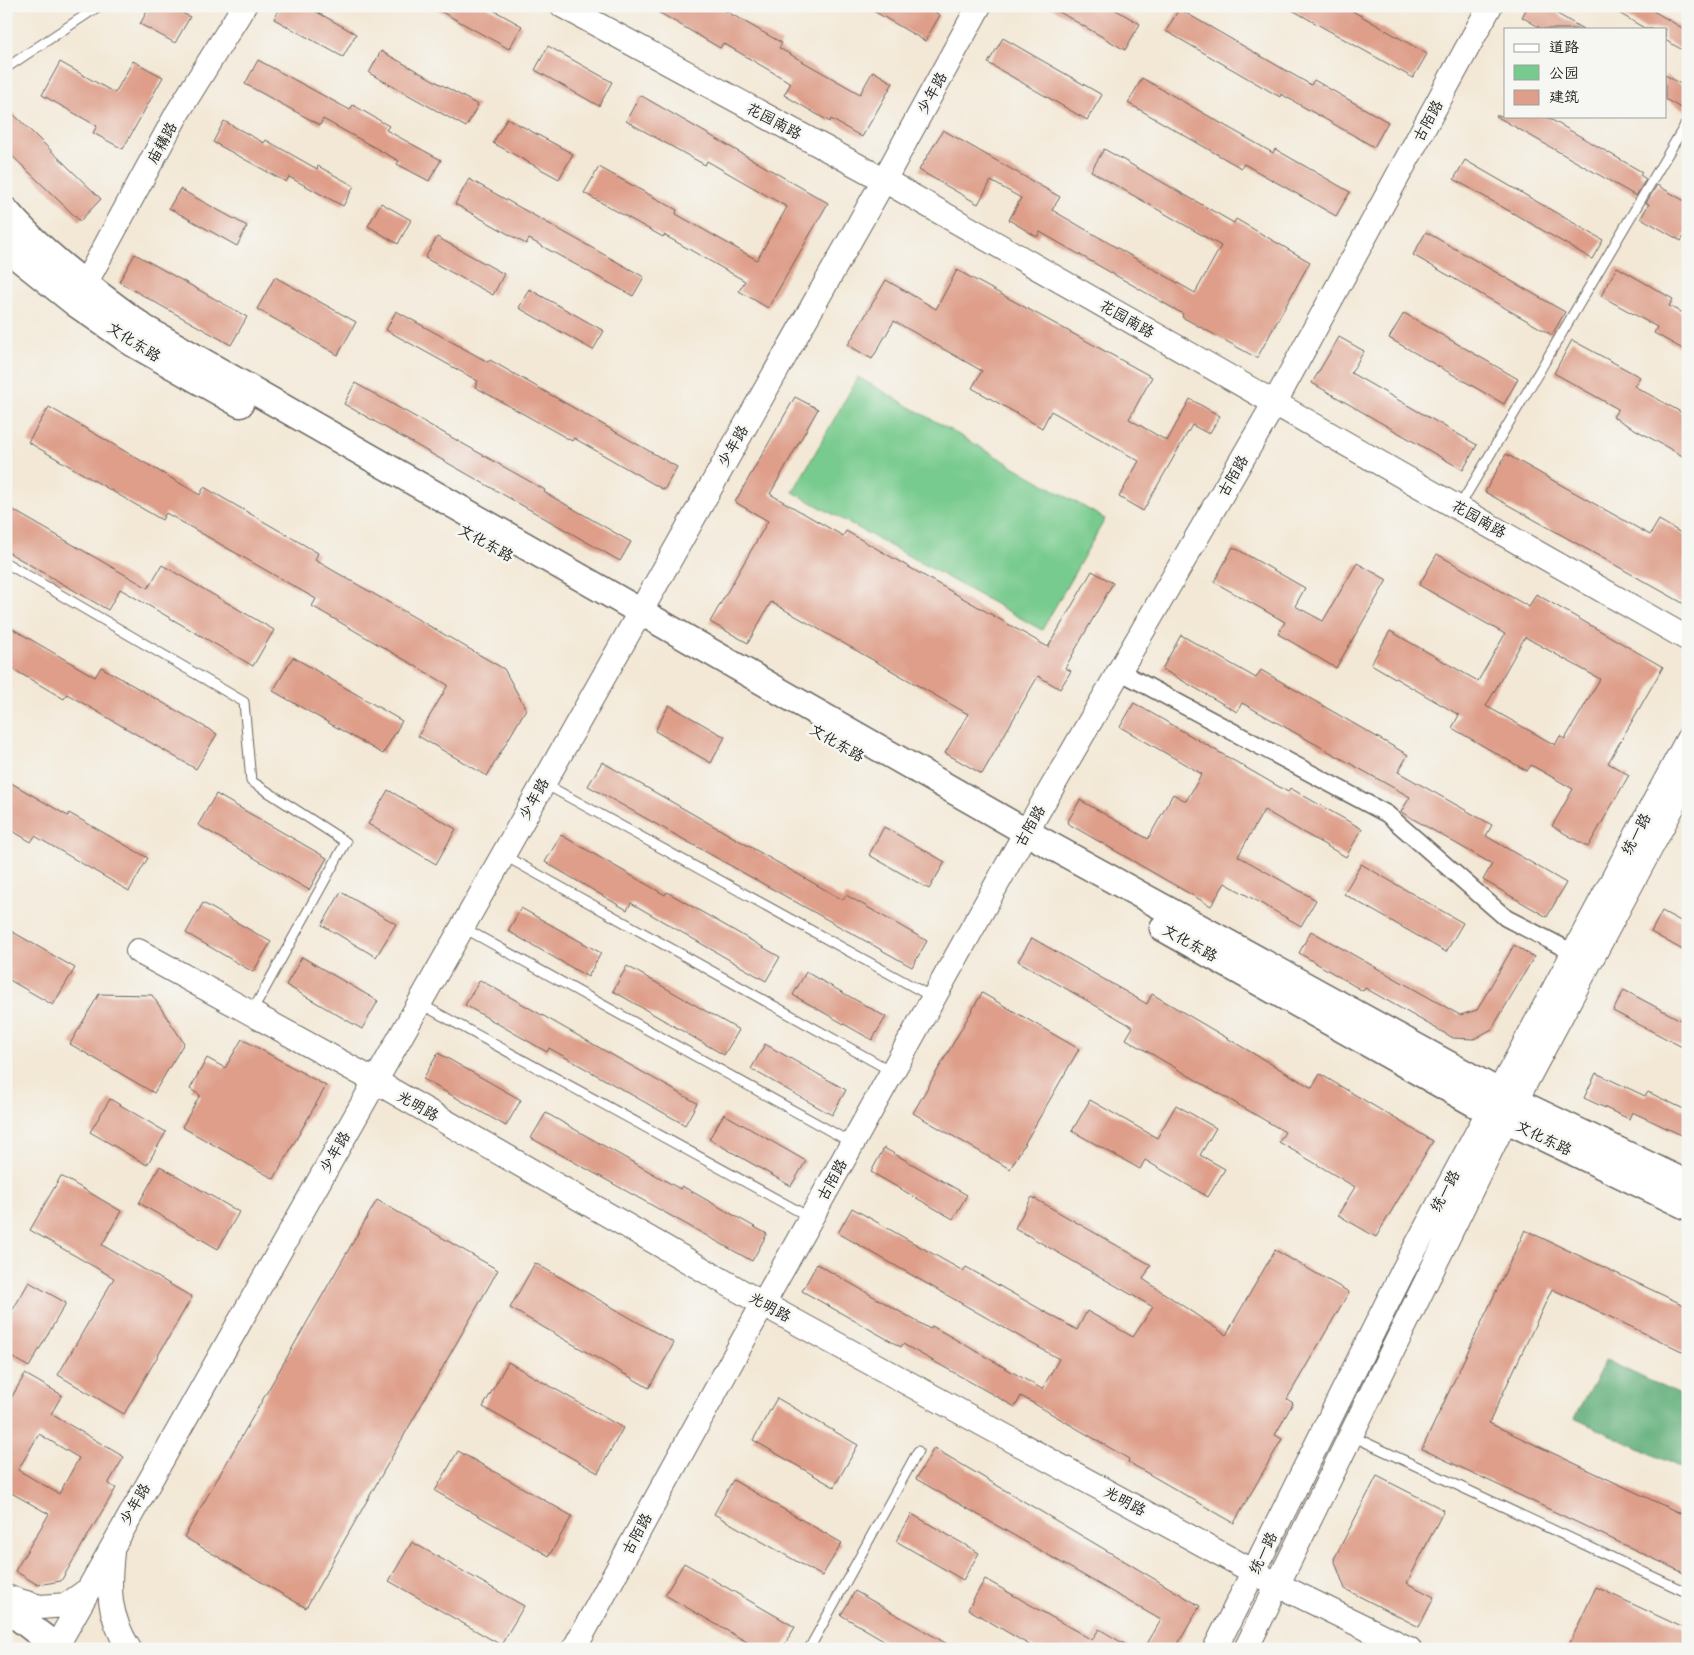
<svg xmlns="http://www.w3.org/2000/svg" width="1694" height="1655" font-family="'Architects Daughter','LXGW WenKai TC',sans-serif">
  <rect width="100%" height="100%" fill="#f6f6f2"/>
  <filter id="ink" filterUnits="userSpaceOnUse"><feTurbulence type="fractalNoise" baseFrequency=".02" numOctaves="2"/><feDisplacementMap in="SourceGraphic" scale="10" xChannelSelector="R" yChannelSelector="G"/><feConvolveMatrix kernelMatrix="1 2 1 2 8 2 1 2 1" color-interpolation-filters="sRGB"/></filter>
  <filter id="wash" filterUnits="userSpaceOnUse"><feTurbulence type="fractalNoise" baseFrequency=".0096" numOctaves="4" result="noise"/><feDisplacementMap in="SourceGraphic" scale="20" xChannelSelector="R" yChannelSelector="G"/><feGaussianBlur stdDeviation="1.12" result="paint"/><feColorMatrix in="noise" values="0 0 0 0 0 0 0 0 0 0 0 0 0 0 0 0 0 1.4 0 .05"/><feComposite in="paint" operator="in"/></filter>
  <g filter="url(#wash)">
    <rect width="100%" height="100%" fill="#f3e8d6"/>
    <path fill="#78cb8e" stroke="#4a7455" d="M858,377L1105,519L1042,630L793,492Z"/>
    <path fill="#62af79" stroke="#3f664a" d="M1606,1360L1688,1399V1471L1574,1418Z"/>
    <g id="blocks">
      <path fill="#de9e89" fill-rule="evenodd" d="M150,6H170L190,17L175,43L140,24Z
        M281,6H306L356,34L343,57L274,19Z
        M431,6H486L522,26L509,49Z
        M648,6H717L782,43L779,48L860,94L873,71L893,83L862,137L831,119L830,122L784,95L791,83L723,43L720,48Z
        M865,6H924L940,15L925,41Z
        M1049,6H1109L1140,24L1125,50Z
        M1285,6H1344L1427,54L1413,78Z
        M1528,6H1544L1583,29H1542L1522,17Z
        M1607,6H1645L1684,29L1688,31V53L1665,40V29H1646Z
        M1179,9L1311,85L1314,80L1388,122L1374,147L1281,94L1280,97L1166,31Z
        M1003,38L1102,95L1087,120L988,63Z
        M548,46L612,82L599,106L535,70Z
        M381,51L478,105L466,127L369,73Z
        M258,60L350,110L353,105L389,126L386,130L441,160L429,181L397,164L399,161L323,119L320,125L245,84Z
        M133,61L163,77L123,149L93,133L97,126L42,95L60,62L115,93Z
        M1665,75L1688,88V112L1665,99Z
        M1142,78L1273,153L1275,149L1350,192L1336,216L1244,164L1241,168L1128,103Z
        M640,95L828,203L768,308L739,291L745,281L664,235L663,237L584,193L599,167L677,210L676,214L757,260L787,207L707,161L705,165L626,121Z
        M6,107L101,199L80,221L6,150Z
        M1496,116H1545L1642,172L1640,175L1646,179L1636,196Z
        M507,118L573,154L559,179L493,143Z
        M224,121L264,143L266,140L317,169L318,166L354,186L343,206L289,177L286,182L213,142Z
        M943,130L1060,197L1052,210L1195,293L1221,246L1091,171L1104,149L1234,223L1236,219L1310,262L1257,358L1182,317L1183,314L1040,232L1037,237L1009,220L1021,198L991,181L978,204L919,170Z
        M1465,160L1603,240L1592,259L1454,179Z
        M469,179L644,277L633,296L529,239L526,244L455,204Z
        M1657,185L1688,203V229L1681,241L1641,218L1649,204L1646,203Z
        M180,189L247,226L237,246L169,208Z
        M381,203L411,220L398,244L368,226Z
        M1426,232L1565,312L1552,335L1413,255Z
        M437,237L504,274L493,295L425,258Z
        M135,254L247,317L231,345L119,282Z
        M1617,267L1673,299L1669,306L1688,316V352L1654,333L1657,327L1601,296Z
        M957,270L1152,377L1129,419L1167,441L1190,399L1220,416L1209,434L1192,425L1143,511L1119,497L1139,461L1051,411L1042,428L972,388L982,371L894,321L872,359L848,345L886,280L936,309Z
        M275,277L356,322L338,355L257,309Z
        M529,289L604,331L593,350L519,308Z
        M396,311L488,362L490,360L677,467L664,490L574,438L572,441L475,387L478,381L386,330Z
        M1404,313L1518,379L1504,404L1389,338Z
        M1339,337L1364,351L1351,373L1477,445L1463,470L1312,383Z
        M1572,340L1640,377L1634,386L1688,416V459L1613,417L1618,409L1554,373Z
        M355,383L545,490L544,492L631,542L620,561L344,404Z
        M795,397L818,409L770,494L843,536L846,531L1048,647L1092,571L1113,583L1065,668L1071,671L1060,689L1038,676L982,774L945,753L968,714L771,602L748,643L710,622L768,521L735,502Z
        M49,407L200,495L204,487L318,553L315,560L504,669L526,709L487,776L418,736L448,685L312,606L316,599L166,513L162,520L28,442Z
        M1506,454L1650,535L1659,520L1688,537V606L1485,492Z
        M6,506L148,588L162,565L274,630L253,666L120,589L108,610L6,551Z
        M1233,547L1305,588L1295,606L1323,621L1357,563L1387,580L1336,668L1278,634L1285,622L1214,582Z
        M1437,554L1529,607L1536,594L1663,667L1608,763L1629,775L1588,847L1552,826L1573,789L1531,765L1527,771L1452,728L1459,715L1371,664L1390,631L1478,681L1505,634L1419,585ZM1525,637L1600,679L1565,739L1560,736L1555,745L1486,706Z
        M6,625L95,677L101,667L217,734L196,769L67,694L64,699L6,665Z
        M1181,635L1256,678L1261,670L1408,755L1398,772L1492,825L1486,836L1566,883L1547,917L1483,880L1492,864L1401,812L1410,797L1242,703L1237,712L1162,669Z
        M293,657L402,721L383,754L273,691Z
        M1134,703L1288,792L1290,788L1362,829L1346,857L1264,810L1238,856L1316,900L1301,926L1225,883L1211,906L1067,823L1080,800L1148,839L1173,794L1186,801L1202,774L1120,727Z
        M669,705L725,737L711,763L655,731Z
        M602,762L843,900L846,895L927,941L912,967L588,786Z
        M6,780L68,816L69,813L148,858L129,891L35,836L31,842L6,827Z
        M388,790L456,829L436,864L368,824Z
        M216,794L327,858L309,890L198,825Z
        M884,827L945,862L929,889L869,855Z
        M561,835L665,895L667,892L780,957L766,981L631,903L627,910L545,862Z
        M1361,864L1463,923L1446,952L1344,894Z
        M341,892L396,924L376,957L322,925Z
        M203,903L271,942L253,972L186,933Z
        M521,908L601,953L588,977L508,931Z
        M1662,911L1688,925V953L1651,932Z
        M6,928L75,968L53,1005L6,978Z
        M1311,931L1460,1015L1477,1010L1514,945L1534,957L1492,1029L1474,1039L1453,1038L1365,988L1363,991L1299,953Z
        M1032,938L1147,1004L1152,994L1312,1088L1320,1074L1433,1141L1376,1237L1338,1215L1355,1187L1279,1142L1285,1132L1126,1039L1133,1027L1018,961Z
        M302,957L378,1001L362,1029L286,985Z
        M627,966L739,1030L724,1055L613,991Z
        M806,972L886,1017L872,1040L793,995Z
        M480,980L697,1103L685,1125L549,1048L547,1052L465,1005Z
        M1624,990L1688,1024V1050L1613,1011Z
        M982,993L1079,1049L1010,1169L913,1113Z
        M99,994L152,995L184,1043L154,1093L70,1044Z
        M242,1039L326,1086L274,1179L182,1127L200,1095L190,1089L207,1058L225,1068Z
        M765,1044L846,1090L832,1115L751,1069Z
        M438,1053L521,1100L506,1126L423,1079Z
        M1596,1073L1645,1096L1648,1092L1688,1111V1138L1632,1112L1629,1119L1584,1098Z
        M110,1099L166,1132L147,1165L90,1132Z
        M1090,1100L1157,1138L1176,1105L1216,1128L1200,1155L1225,1169L1208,1197L1145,1160L1140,1169L1072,1131Z
        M546,1113L680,1189L682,1186L767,1234L752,1261L531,1138Z
        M724,1114L806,1161L791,1186L709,1139Z
        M884,1148L967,1195L953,1219L871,1172Z
        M160,1166L239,1212L218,1249L139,1203Z
        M61,1176L121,1211L102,1245L192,1297L124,1414L58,1375L114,1278L30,1230Z
        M1032,1197L1151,1265L1143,1279L1226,1335L1275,1250L1349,1292L1287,1399L1293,1403L1275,1435L1282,1439L1234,1523L1128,1462L1129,1459L1021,1396L1015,1407L903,1344L901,1347L802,1291L817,1264L930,1329L932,1326L1042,1389L1059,1359L838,1233L852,1208L963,1271L966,1267L1077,1330L1087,1311L1133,1337L1153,1307L1015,1228Z
        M377,1200L498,1270L306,1608L184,1537Z
        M1525,1230L1688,1307V1354L1552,1289L1489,1423L1688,1517V1575L1422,1449Z
        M535,1263L674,1343L649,1388L510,1308Z
        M29,1282L66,1303L29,1367L6,1354V1307L12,1311Z
        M508,1362L623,1428L598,1473L483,1407Z
        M25,1374L62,1395L51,1414L124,1457L108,1484L116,1488L61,1581L38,1585L15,1571L49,1514L6,1490V1407ZM39,1434L79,1458L59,1494L18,1470Z
        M777,1398L858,1445L834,1487L753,1440Z
        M934,1448L1200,1606L1175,1649H1144L1161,1620L916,1479Z
        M458,1451L572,1516L549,1556L435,1491Z
        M1377,1476L1444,1510L1407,1583L1434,1597L1419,1627L1345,1589L1334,1559Z
        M733,1480L842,1543L822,1576L714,1514Z
        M912,1514L979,1553L963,1580L896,1541Z
        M412,1542L524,1606L501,1645L389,1581Z
        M684,1563L795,1627L782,1649H759L665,1595Z
        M985,1579L1092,1640L1099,1629L1133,1649H1036L968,1609Z
        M1596,1587L1688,1630V1649H1567Z
        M855,1591L956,1649H899L841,1615Z"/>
    </g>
  </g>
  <g filter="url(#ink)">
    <use href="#blocks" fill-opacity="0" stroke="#67635d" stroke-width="1"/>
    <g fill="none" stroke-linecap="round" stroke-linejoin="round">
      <defs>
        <path id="lane" d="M6,68L99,6
          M1459,507L1688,120
          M6,563L244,702L251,781L346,842L252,1012
          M545,784L932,997
          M505,856L891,1071
          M464,928L852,1143
          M419,1003L811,1218
          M1352,1436L1688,1593
          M809,1649L918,1451"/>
        <path id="street" d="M1119,671L1387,814L1506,918L1572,952"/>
        <path id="secondary" d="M563,6L884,180L1688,639
          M85,284L178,112L244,6
          M138,951L375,1081L763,1304L1276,1584L1409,1649
          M112,1552C108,1592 108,1614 129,1649
          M6,1597L40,1607L67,1605L85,1592
          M55,1649L884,180L979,6
          M574,1649L763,1304L1018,846L1274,404L1490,6
          M1215,1649L1403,1271L1688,739
          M1246,1649L1506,1119L1688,778"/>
        <path id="primary" d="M6,211C45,257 96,292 144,328L1026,832L1515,1101L1688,1184
          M6,248L75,303L134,344L240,404
          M1163,928L1488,1111L1688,1207
          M6,1608L59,1649"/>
      </defs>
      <use href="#lane" stroke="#67635d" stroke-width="11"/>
      <use href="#street" stroke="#67635d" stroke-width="19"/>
      <use href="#secondary" stroke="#67635d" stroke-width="26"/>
      <use href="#primary" stroke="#67635d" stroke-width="29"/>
      <use href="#lane" stroke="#fff" stroke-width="9"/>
      <use href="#street" stroke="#fff" stroke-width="16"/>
      <use href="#secondary" stroke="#fff" stroke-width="24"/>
      <use href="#primary" stroke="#fff" stroke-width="26"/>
    </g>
  </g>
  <g text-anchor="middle" stroke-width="5" stroke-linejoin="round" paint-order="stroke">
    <g font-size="15" fill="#1c1c1c" stroke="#f6f6f2">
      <text transform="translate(932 93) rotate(-61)" y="5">少年路</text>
      <text transform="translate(774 121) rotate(28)" y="5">花园南路</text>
      <text transform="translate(1428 121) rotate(-61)" y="5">古陌路</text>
      <text transform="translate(162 143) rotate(-61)" y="5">庙耩路</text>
      <text transform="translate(1127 319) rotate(30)" y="5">花园南路</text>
      <text transform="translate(134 342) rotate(32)" y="5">文化东路</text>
      <text transform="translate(733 446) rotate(-60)" y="5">少年路</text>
      <text transform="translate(1233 476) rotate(-60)" y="5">古陌路</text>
      <text transform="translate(1479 519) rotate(30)" y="5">花园南路</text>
      <text transform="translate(486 543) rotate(29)" y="5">文化东路</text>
      <text transform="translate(837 743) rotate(30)" y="5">文化东路</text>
      <text transform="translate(534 799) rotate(-61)" y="5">少年路</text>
      <text transform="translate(1030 826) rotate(-60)" y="5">古陌路</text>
      <text transform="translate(1636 834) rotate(-62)" y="5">统一路</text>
      <text transform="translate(1190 943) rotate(29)" y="5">文化东路</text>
      <text transform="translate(418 1106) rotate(30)" y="5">光明路</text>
      <text transform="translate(1544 1138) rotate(26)" y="5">文化东路</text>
      <text transform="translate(335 1152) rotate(-60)" y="5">少年路</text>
      <text transform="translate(832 1180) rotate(-61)" y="5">古陌路</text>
      <text transform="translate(1445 1191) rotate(-62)" y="5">统一路</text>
      <text transform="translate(770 1307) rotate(29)" y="5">光明路</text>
      <text transform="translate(1125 1501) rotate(28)" y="5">光明路</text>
      <text transform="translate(135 1504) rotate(-60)" y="5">少年路</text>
      <text transform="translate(637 1534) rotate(-61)" y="5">古陌路</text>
      <text transform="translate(1263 1553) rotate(-64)" y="5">统一路</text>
    </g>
  </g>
  <rect width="1694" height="1655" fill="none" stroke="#f6f6f2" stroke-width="25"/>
  <rect x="1504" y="28" width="162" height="90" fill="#f6f6f2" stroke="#9f9f9c"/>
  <rect x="1514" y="44" width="25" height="8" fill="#ffffff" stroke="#9f9f9c"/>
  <text x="1549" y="52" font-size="15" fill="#1c1c1c">道路</text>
  <rect x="1514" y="65" width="25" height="15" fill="#78cb8e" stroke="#9f9f9c"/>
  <text x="1549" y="78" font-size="15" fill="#1c1c1c">公园</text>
  <rect x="1514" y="90" width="25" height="15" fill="#de9e89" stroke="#9f9f9c"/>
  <text x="1549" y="102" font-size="15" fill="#1c1c1c">建筑</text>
</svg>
